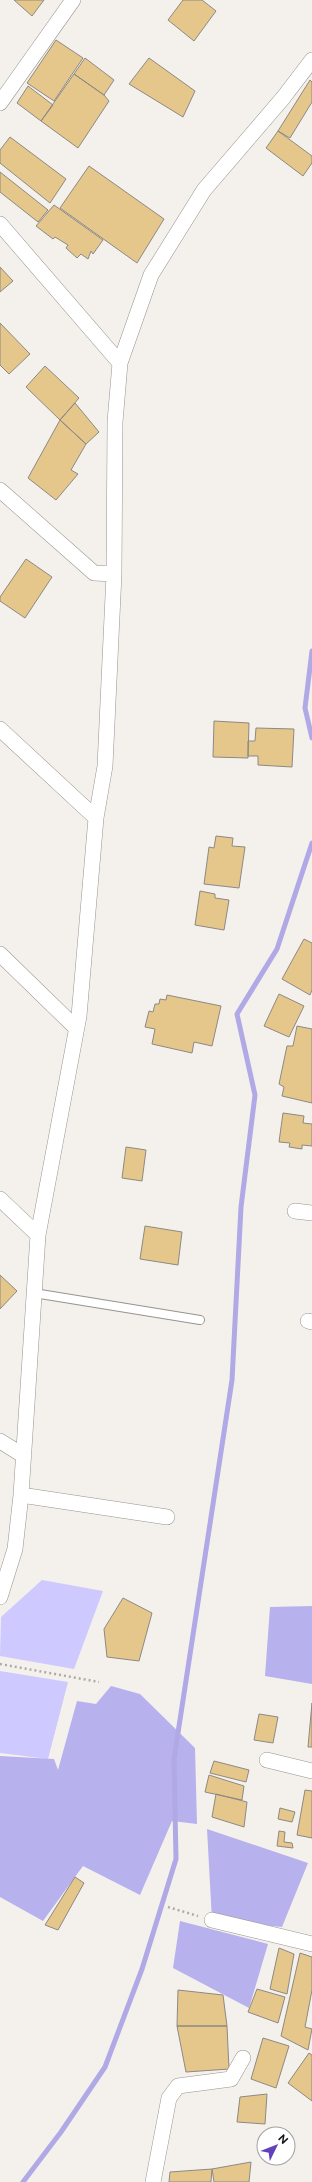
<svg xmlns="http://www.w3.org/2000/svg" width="312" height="2182" font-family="Raleway,sans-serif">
  <rect width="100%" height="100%" fill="#f4f1ec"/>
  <path fill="#cec9fe" d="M42,1580L103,1591L74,1669L0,1656L1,1617Z
    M0,1671L68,1682L48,1759L0,1753Z"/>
  <path fill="#b7b1ed" d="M312,1606V1684L265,1676L270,1607Z
    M111,1686L140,1694L195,1748L197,1824L172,1821L140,1895L83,1866L43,1921L0,1897V1756L54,1759L58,1770L77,1701L96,1704Z
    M207,1829L308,1863L282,1927L212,1920Z
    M180,1921L268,1944L249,2008L173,1968Z"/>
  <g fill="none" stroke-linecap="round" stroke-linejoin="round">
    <path stroke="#b0a9e5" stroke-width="5" d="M312,651L305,708L312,738
      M23,2182L61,2132L105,2067L142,1969L176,1859L174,1759L232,1380L241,1207L255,1095L237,1014L277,949L312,843"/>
  </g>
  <path fill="#e6c78b" stroke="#8c8984" d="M14,0H44L32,16Z
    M183,0H202L216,11L194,41L168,20Z
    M56,40L83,58L54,101L27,83Z
    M85,58L114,80L104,95L74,74Z
    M149,58L195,91L183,117L129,84Z
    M74,74L104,95L109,101L78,148L41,121Z
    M310,80L312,82V102L290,138L278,131Z
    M28,86L53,105L41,121L17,103Z
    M278,131L312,156V163L303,176L266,148Z
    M10,137L66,179L50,203L0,163V150Z
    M89,166L164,219L137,263L60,208Z
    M0,172L48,210L38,222L0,192Z
    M54,205L103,240L93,254L91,251L88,259L81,254L77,258L66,248L68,245L55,237L53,239L36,226Z
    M0,267L13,281L0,292Z
    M0,323L30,354L9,374L0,365Z
    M45,366L79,398L60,420L26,387Z
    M75,403L99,432L86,444L60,420Z
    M60,420L86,444L71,470L78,474L56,500L28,478Z
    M26,559L52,577L25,618L0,601V597Z
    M214,721L249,723L248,758L213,757Z
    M256,728L294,729L292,767L258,765V756H248V741H255Z
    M216,836L233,838L232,846L245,847L239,888L204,884L209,847L214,848Z
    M200,891L215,894V898L229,900L224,930L195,925Z
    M304,939L312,943V990L310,995L282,979Z
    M279,994L304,1006L289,1037L264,1026Z
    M167,995L221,1006L212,1046L194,1042L192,1053L152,1044L155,1029L145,1027L149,1011L153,1012L155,1004H159L160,999L166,1000Z
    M297,1026L312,1029V1103L282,1096L284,1087L279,1084L287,1046H293Z
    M283,1113L304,1116L303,1123L312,1124V1146L302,1145V1149L289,1147L290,1143L279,1142Z
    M126,1147L146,1150L142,1181L122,1178Z
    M145,1226L182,1232L178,1265L140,1259Z
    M0,1275L17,1291L0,1309Z
    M123,1598L152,1613L139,1661L107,1657L104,1629Z
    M312,1703V1747H308Z
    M259,1714L278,1717L273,1743L254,1740Z
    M214,1761L249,1770L246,1782L210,1773Z
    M209,1775L244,1786L242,1800L205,1792Z
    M305,1790L312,1791V1838L297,1835Z
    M216,1794L247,1802L244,1827L212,1817Z
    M280,1808L295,1812L292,1822L278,1819Z
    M279,1831L285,1832L284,1842L292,1843L293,1848L277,1846Z
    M75,1877L84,1883L58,1930L45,1925Z
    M279,1948L294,1954L287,1994L270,1989Z
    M300,1953L312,1957V1990L305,2027L312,2029L308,2050L281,2036Z
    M257,1989L285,1997L278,2023L248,2012Z
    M178,1990L223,1995L227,2026H177Z
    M177,2026H227L229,2069L186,2072Z
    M263,2038L289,2046L276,2088L251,2079Z
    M309,2053L312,2055V2101L288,2083Z
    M267,2094L265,2124L237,2122L240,2097Z
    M251,2162L249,2182H214L212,2169Z
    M212,2169L211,2182H169L170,2172Z"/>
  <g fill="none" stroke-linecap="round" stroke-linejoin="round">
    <defs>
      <path id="lane" d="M34,1293L200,1320"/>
      <path id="street" d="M0,103L73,0
        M0,224L120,363
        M0,490L94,573L114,574
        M0,729L96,818
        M0,954L76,1028
        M0,1199L38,1235
        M295,1211L312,1213
        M308,1321L312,1322
        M0,1441L24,1456
        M21,1495L167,1517
        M0,1597L15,1549L21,1495L38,1235L79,1016L96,818L105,766L114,574L115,422L120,363L151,275L204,190L283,98L312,60
        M267,1760L312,1771
        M212,1920L312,1944
        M153,2182L169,2098L178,2086L231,2079L243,2058"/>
    </defs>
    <use href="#lane" stroke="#96948f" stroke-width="10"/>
    <use href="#street" stroke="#96948f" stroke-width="16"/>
    <path stroke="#aeaba7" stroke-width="2.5" stroke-dasharray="2 3" stroke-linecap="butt" d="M0,1664L99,1682
      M168,1907L198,1916"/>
    <use href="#lane" stroke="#fff" stroke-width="8"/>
    <use href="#street" stroke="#fff" stroke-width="15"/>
  </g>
  <g transform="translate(276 2146) rotate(47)"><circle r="19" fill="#ffffff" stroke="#a1a1a0"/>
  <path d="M0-3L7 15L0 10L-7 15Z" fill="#6042bb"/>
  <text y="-6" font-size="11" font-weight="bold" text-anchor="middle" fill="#141311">N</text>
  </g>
</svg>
